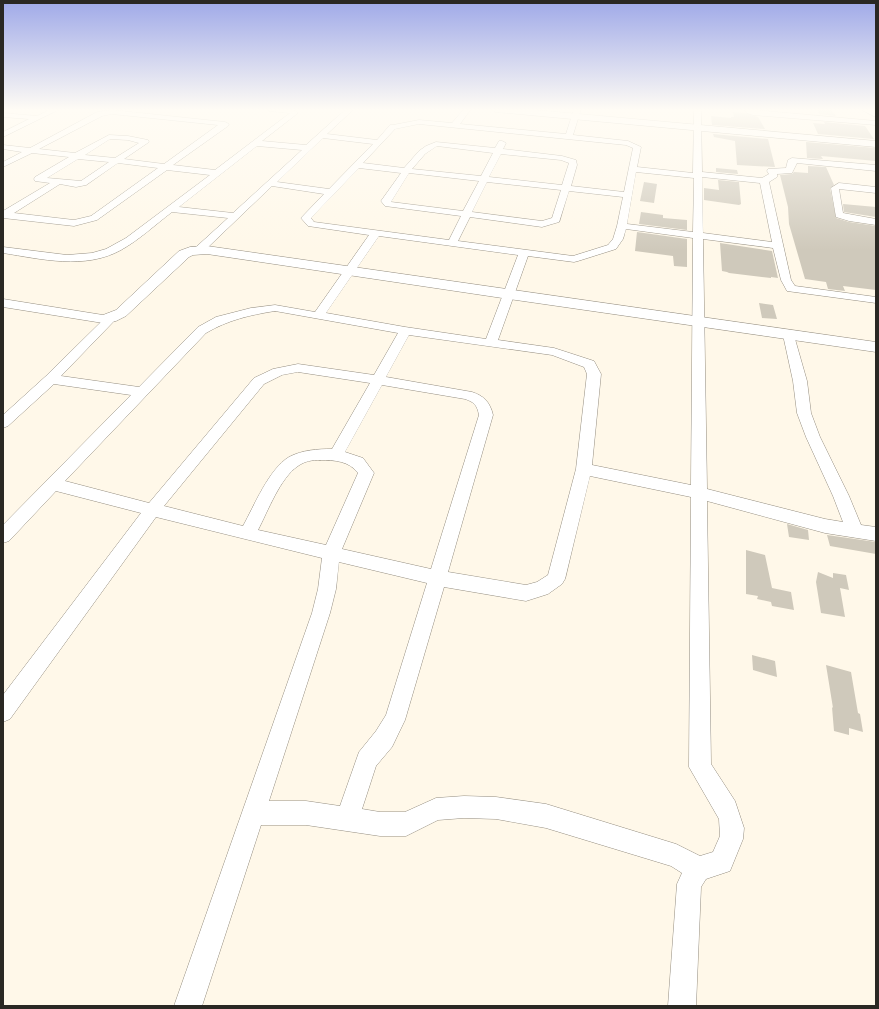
<svg xmlns="http://www.w3.org/2000/svg" width="879" height="1009" font-family="Rubik,sans-serif">
  <rect width="100%" height="100%" fill="#fff8e9"/>
  <path fill="#cfc9bb" d="M817,109H831L836,116L820,114Z
    M733,112L745,113L758,117L765,129L712,125L711,116L731,118V117H734Z
    M824,122L865,126L874,139L818,134L813,123L825,124Z
    M713,134L768,139L775,167L737,165L735,141L714,137Z
    M806,142L876,148V161L821,156L823,159L807,158Z
    M808,166L826,167L834,185L830,188L836,218L849,222L876,226V290L843,286L845,291L828,289L826,282L805,279L789,224L788,207L780,175L792,174L794,172L808,173Z
    M716,168L737,170L738,174L716,172Z
    M718,180L739,182L741,204L739,205L704,200V188L719,190Z
    M644,182L657,184L654,203L640,201Z
    M843,204L876,207V217L844,212Z
    M641,212L663,215V218L687,220V230L639,224Z
    M637,232L687,239V267L674,266L673,256L635,251Z
    M720,243L772,251L778,278L771,277V278L729,273L727,272L722,271Z
    M759,303L773,305L777,319L762,318Z
    M787,524L808,530L809,540L789,537Z
    M827,535L876,542V554L830,546Z
    M746,550L765,555L772,588L791,592L794,610L772,606L771,602L757,599L758,596L746,594Z
    M818,572L833,578V573L846,575L849,590L840,588L845,617L821,613L816,582Z
    M752,655L775,661L777,677L753,670Z
    M826,665L851,672L858,713L860,714L863,732L849,728V735L834,731L832,707L833,708Z"/>
  <g fill="none" stroke-linecap="round" stroke-linejoin="round">
    <defs>
      <path id="minor" d="M51,109H60L3,137V132L29,119L3,117V113L37,116Z
        M267,109H292L298,113L262,141L306,145L346,109H354L327,134L377,140L390,125H393L419,120L452,123L464,109H471L460,124L566,134L574,109H581L573,135L628,141L641,147L637,167L693,173L694,109H701L702,172L762,178L769,174L767,171L768,169L786,168L788,160L792,158L876,165V171L797,163L792,173L777,174V177L769,182L791,280L795,286L876,297V303L787,291L781,280L773,248L703,239L707,489L825,519L843,522L833,496L806,437L797,413L793,381L783,335L785,332H793L807,381L811,413L820,437L849,496L861,525L876,527V541L825,533L707,501L711,764L735,801L744,828L743,839L730,871L706,879L701,887L696,1006H668L677,884L682,873L671,866L546,828L496,819L464,818L438,820L406,836H380L306,825H261L202,1006H174L312,613L318,589L322,558L156,517L10,719L3,722V695L141,513L56,491L9,541L3,543V525L131,395L54,384L8,426L3,428V415L46,376L107,316H115L117,318L61,376L139,387L198,327L216,317L251,308L275,305L315,312L369,235L308,226L301,218L324,194L272,186L203,252L199,253L194,250L195,248L228,218L172,212C155,225 139,240 121,250C85,270 41,259 3,253V247L67,255L92,253L106,249L126,238L210,175L167,170L97,220L74,226L3,218V211L50,183L35,181L34,179L35,177L69,157L32,153L3,167V162L22,152L3,149V145L30,148L97,112L112,110L225,122L229,124L228,126L173,165L215,170L290,113L270,111ZM112,114L218,125L164,164L124,159L149,142L148,140L128,136L109,135L75,153L39,149L102,116ZM419,124L626,145L633,148L624,192L571,186L577,165L576,160L562,156L503,149L506,143L502,141H499L495,148L436,142L426,146L419,151L404,168L363,163L395,129ZM323,138L373,144L329,189L277,182ZM110,139L128,140L139,143L115,158L85,155ZM257,146L302,150L233,213L179,207ZM437,146L493,153L481,176L412,169L425,154ZM501,154L561,160L569,163L562,185L489,177ZM78,159L109,162L81,181L47,178ZM118,163L158,168L91,216L74,220L14,213L60,184L76,187L86,185ZM359,168L401,173L381,201L385,206L461,216L449,240L314,222L311,218ZM636,172L694,178L693,232L627,224ZM409,173L479,181L463,211L391,202ZM702,177L760,183L772,242L703,233ZM487,182L561,190L552,218L542,221L472,212ZM569,191L623,197L617,226L613,239L608,245L573,256L458,241L470,217L542,227L559,222ZM626,229L693,238L691,485L592,465L601,374L594,361L554,348L498,340L528,256L574,262L578,261L616,249L623,239ZM379,236L518,255L486,339L405,327L326,313ZM275,311L398,333L374,375L298,364L273,369L254,378L149,503L65,481L206,333C228,320 250,315 275,311ZM409,335L552,355L584,367L587,374L576,469L548,575L537,582L526,585L448,572L493,415C490,402 484,396 472,392L386,377ZM298,372L370,383L332,449C318,449 302,450 289,457C269,469 254,506 243,526L164,506L264,384L282,375ZM382,385L465,399C474,402 477,405 479,415L431,569L342,549L374,473L363,458L345,452ZM320,460C335,460 349,461 358,473L326,545L258,530C268,511 280,478 298,466C305,461 312,460 320,460ZM590,476L691,497L689,767L719,819L720,836L713,852L700,856L676,844L546,804L496,797L464,796L436,798L405,812H380L362,809L376,766L392,747L405,720L444,587L526,601L548,594L562,584L565,579ZM339,562L427,583L386,715L376,731L359,752L340,806L306,801H269L330,613L336,589Z
        M744,109L876,121V125L753,115L747,113Z
        M860,109H869L876,112V117Z
        M839,183L876,187V193L839,189L843,213L876,219V225L849,221L836,217L831,188Z"/>
      <path id="tertiary" d="M492,109H524L876,141V147L496,112Z
        M207,246L876,342V352L509,299L207,254L193,255L189,257L126,316L116,321L103,323L3,307V299L103,315L116,310L179,251L190,247Z"/>
    </defs>
    <use href="#minor" stroke="#958e81" stroke-width="1"/>
    <use href="#tertiary" stroke="#958e81" stroke-width="1"/>
    <use href="#minor" fill="#fff" fill-rule="evenodd"/>
    <use href="#tertiary" fill="#fff" fill-rule="evenodd"/>
  </g>
  <linearGradient id="sky" x2="0" y2="1"><stop stop-color="#9fa9e8"/><stop offset="0.44" stop-color="#fffcf5"/><stop offset="1" stop-color="#fffcf5" stop-opacity="0"/></linearGradient>
  <rect width="879" height="250" fill="url(#sky)"/>
  <rect width="879" height="1009" fill="none" stroke="#2a2823" stroke-width="8"/>
</svg>
